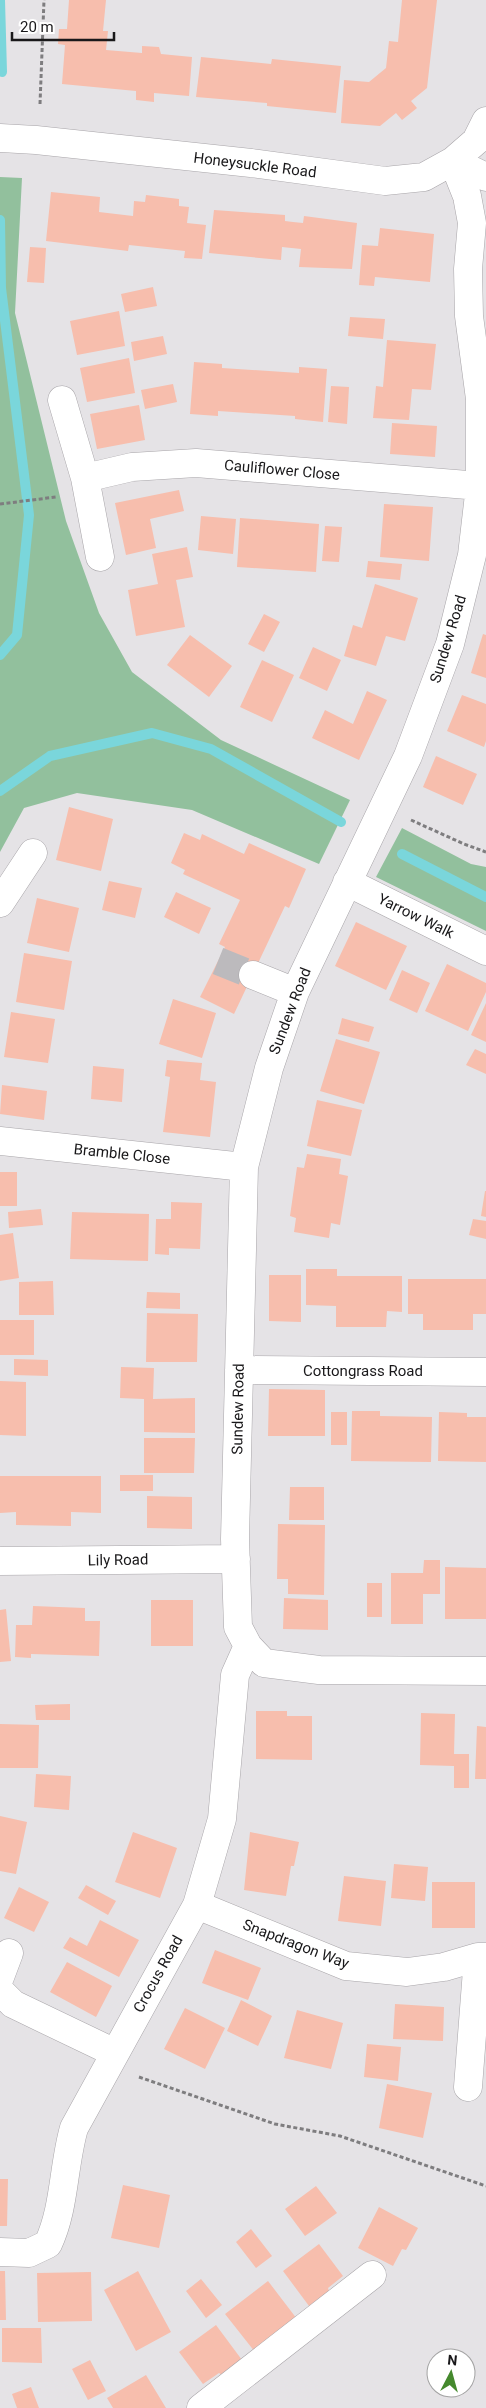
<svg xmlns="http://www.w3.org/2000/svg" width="486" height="2408" font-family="Roboto,sans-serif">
  <rect width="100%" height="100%" fill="#e5e3e6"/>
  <path fill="#92c09d" d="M0,177L22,178L15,313L66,521L99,613L132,672L221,740L350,800L319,864L192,810L77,793L24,808L0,852Z
    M402,828L471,864L486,867V931L376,877Z"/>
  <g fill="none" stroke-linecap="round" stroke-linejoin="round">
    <path stroke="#7ad6db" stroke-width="10" d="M0,0L2,72
      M0,220L1,288L29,515L17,635L0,655
      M0,791L50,756L152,733L211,749L341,822
      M402,854L486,897"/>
  </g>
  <path fill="#f7bead" d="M69,0H106L103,31H108L106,50L142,53V46L159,47L161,54L192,57L189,96L154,93V102L136,100V91L62,84L65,45L58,44L59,29H67Z
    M402,0H437L427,88L411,101L417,108L402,120L396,113L380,126L341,123L344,80L369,82L386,68L389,41L398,42Z
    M201,57L271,64L272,59L341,66L336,113L267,106V103L196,97Z
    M51,192L100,197L99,212L133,216L134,201L145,202L146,195L179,199V206L189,207L187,223L206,225L202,259L184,258L185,251L129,245L128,251L46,241Z
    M214,210L285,215V221L293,222L303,223L304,216L357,223L352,269L299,267L301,249L282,247L281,260L209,253Z
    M380,228L434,234L430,282L375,277L374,286L359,285L362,245L378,246Z
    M30,247L46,248L44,283L27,282Z
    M153,287L157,306L125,312L121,294Z
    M119,311L125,346L77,355L70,321Z
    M350,317L385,319L383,339L348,336Z
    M163,336L167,354L134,361L131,342Z
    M387,340L436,344L431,390L412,389L409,420L373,418L376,386L383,387Z
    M129,358L135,393L87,402L80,368Z
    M194,362L222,364V368L299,373V367L327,369L323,422L295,419V416L218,411V416L190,414Z
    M173,384L177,402L145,409L141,390Z
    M331,386L349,387L347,424L328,422Z
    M139,405L145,440L97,449L90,414Z
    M392,423L437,426L435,457L390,454Z
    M179,490L184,511L150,519L156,548L126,555L115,503Z
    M384,504L433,507L429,561L380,557Z
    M201,516L236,519L233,554L198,550Z
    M240,518L319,524L316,572L237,567Z
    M325,526L342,527L339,562L322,561Z
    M187,547L193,577L176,580L185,627L136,636L128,590L158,584L152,554Z
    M368,561L402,564L400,580L366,577Z
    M375,584L418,598L405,641L386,636L376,666L344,656L353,625L362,628Z
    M264,614L280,622L264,652L248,644Z
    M483,634L486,635V678L471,673Z
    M190,635L232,666L209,697L167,665Z
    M313,647L341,660L327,691L299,678Z
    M262,660L294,675L272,722L240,707Z
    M367,691L387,700L359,760L312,738L325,710L353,724Z
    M462,695L486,704V741L484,747L447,731Z
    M436,756L477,774L463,805L423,787Z
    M69,807L113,819L101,871L56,860Z
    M184,833L200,840L202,834L244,854L249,843L306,869L289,908L285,906L234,1014L200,997L225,947L219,944L240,900L183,874L185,870L171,863Z
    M109,881L142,888L135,918L102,910Z
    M176,892L211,908L199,934L164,917Z
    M37,898L79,908L69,952L27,943Z
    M356,922L407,946L386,990L335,966Z
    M24,953L72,961L64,1010L16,1002Z
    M447,964L486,983V992L468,1031L425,1011Z
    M402,970L430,983L417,1013L389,1000Z
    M173,999L216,1013L202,1058L159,1044Z
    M486,1003V1042L471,1035Z
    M11,1012L55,1019L48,1063L4,1057Z
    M342,1018L374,1027L369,1042L338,1034Z
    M336,1039L380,1052L364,1104L320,1091Z
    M475,1049L486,1054V1074L466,1065Z
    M167,1060L202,1063L200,1080L216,1082L210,1137L163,1132L170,1077L165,1076Z
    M93,1066L124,1069L122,1102L91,1099Z
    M2,1085L47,1091L44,1120L0,1114Z
    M317,1100L362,1110L351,1156L307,1146Z
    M307,1154L341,1159L339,1174L348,1176L340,1225L331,1223L329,1238L294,1232L296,1218L290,1216L297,1167L304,1168Z
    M0,1172H17V1206H0Z
    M485,1191H486V1217L481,1216Z
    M171,1202L202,1203L200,1249L169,1248V1255L155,1254L156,1219H171Z
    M41,1209L43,1225L9,1228L8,1212Z
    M72,1212L149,1214L148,1261L70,1259Z
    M473,1219L486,1221V1239L469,1235Z
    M13,1233L19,1278L0,1281V1235Z
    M306,1269H337V1276H402V1312L387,1311L386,1327H336V1306L306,1305Z
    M269,1275H301V1322L269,1321Z
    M408,1279H486V1314H473V1330H423V1314H408Z
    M53,1281L54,1315H19V1282Z
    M147,1292L180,1293V1309L146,1308Z
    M147,1313L198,1314L197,1362H146Z
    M0,1320H34V1355H0Z
    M14,1359L48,1360V1376L14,1375Z
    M121,1367L154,1368L153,1399L195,1398V1433L144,1432V1399L120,1398Z
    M0,1381L26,1382V1436L0,1435Z
    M269,1389L325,1390V1436H268Z
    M352,1411H380V1416L432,1417L431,1462L351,1461Z
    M331,1412H347V1445H331Z
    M439,1412L467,1413V1417H486V1462L438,1461Z
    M144,1438H195L194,1473H144Z
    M120,1475H153V1491H120Z
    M0,1476H101V1513L71,1512V1526L16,1525V1512L0,1513Z
    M290,1487H324V1520H289Z
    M147,1496L192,1497V1529L147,1528Z
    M278,1524L325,1525L324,1595L288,1594V1579H277Z
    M424,1560H440V1594H423V1624H391V1573H423Z
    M445,1567L486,1568V1619H445Z
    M367,1583H382V1617H367Z
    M284,1598L328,1600V1630L283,1629Z
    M151,1600H193V1646H151Z
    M33,1606L85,1608V1621H100L99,1656L31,1654V1658L15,1657L16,1625H32Z
    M6,1609L11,1661L0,1662V1610Z
    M70,1704V1720H36L35,1705Z
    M256,1711H287V1716H312V1760L256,1759Z
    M421,1713L455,1714L454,1754H469V1788H454V1766L420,1765Z
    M0,1724L39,1725L38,1768H0Z
    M477,1726L486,1727V1779H475Z
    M36,1774L71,1776L69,1810L34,1807Z
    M0,1816L27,1822L16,1874L0,1871Z
    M133,1832L177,1848L160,1898L115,1882Z
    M250,1832L299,1842L294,1866H291L286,1896L244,1890Z
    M394,1864L428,1867L425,1901L391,1898Z
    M344,1876L386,1881L381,1926L338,1921Z
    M432,1882H475V1928H432Z
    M86,1885L116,1901L108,1915L78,1898Z
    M19,1887L49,1902L34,1932L4,1918Z
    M100,1920L139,1940L119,1977L63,1948L70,1937L87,1946Z
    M215,1950L261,1968L248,2000L202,1983Z
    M67,1962L112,1986L96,2017L50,1992Z
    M241,2000L272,2016L258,2046L227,2031Z
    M395,2004L444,2007L443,2041L393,2039Z
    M185,2008L225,2028L205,2069L164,2049Z
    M297,2010L343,2023L331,2069L284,2058Z
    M367,2044L401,2047L398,2081L364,2077Z
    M387,2084L432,2093L423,2138L379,2128Z
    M0,2179H8L7,2226H0Z
    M123,2185L170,2195L159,2248L111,2238Z
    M316,2186L337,2213L305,2236L285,2209Z
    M379,2207L418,2228L406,2250L402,2249L393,2266L358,2248Z
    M251,2229L272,2256L256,2268L236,2242Z
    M319,2244L343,2276L328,2288L329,2291L309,2306L283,2271Z
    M0,2271H5L6,2320H0Z
    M138,2271L171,2332L136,2351L104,2290Z
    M91,2272L92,2321L38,2322L37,2273Z
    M201,2279L222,2305L206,2318L186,2291Z
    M268,2281L297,2319L255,2352L225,2314Z
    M216,2325L242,2360L222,2375L219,2373L203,2384L179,2352Z
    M2,2328H41L42,2363L2,2362Z
    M90,2360L106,2391L88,2400L72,2369Z
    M146,2375L166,2408H113L107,2398Z
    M31,2387L39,2408H17L12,2394Z"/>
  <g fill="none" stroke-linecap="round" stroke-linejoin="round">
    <path stroke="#bcbabd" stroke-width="28" stroke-dasharray="28 14" stroke-linecap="butt" d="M218,961L253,975"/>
    <defs>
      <path id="minor" d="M0,138L36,140L251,163L385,181L424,177L453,161L476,141L486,121
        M453,161L467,196L472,223L468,269L469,316L480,399V486L472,555L450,644L408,756L295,992L269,1068L244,1167L235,1539L238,1627L248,1646L264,1663L319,1670L486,1671
        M453,161L486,177
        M62,400L85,478L100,557
        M85,478L132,467L196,463L480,486
        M347,882L486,951
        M0,903L33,853
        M253,975L295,992
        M0,1141L244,1167
        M239,1370L486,1372
        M0,1561L236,1559
        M197,1905L346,1966L407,1972L444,1967L478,1957H486
        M0,1977L9,1953
        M0,1991L13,2004L115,2053
        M468,2087L478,1957
        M0,2252L29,2253L48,2244C65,2208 63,2166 74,2128L197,1905L222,1819L235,1675L248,1646
        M201,2408L372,2275"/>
    </defs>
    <use href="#minor" stroke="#a8a5a9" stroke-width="29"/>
    <path stroke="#7e7d7f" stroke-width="3" stroke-dasharray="4 2.5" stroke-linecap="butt" d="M40,104L44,0
      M0,504L56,497
      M411,820L464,844L486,852
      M139,2077L275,2124L340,2136L486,2186"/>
    <use href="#minor" stroke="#fff" stroke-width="28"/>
  </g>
  <g text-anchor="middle" stroke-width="4" stroke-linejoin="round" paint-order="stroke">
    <g font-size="15" fill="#19181a" stroke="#fff">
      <text transform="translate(255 165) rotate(7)" y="5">Honeysuckle Road</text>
      <text transform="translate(282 470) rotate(5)" y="5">Cauliflower Close</text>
      <text transform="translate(448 639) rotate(-73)" y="5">Sundew Road</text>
      <text transform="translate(416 916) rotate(26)" y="5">Yarrow Walk</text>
      <text transform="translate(290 1011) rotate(-69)" y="5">Sundew Road</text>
      <text transform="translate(122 1154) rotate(6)" y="5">Bramble Close</text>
      <text x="363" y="1376">Cottongrass Road</text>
      <text transform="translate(238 1409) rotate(-89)" y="5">Sundew Road</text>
      <text transform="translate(118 1560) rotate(-1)" y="5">Lily Road</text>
      <text transform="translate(296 1944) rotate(21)" y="5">Snapdragon Way</text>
      <text transform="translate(158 1974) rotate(-61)" y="5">Crocus Road</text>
    </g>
  </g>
  <g transform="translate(451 2373) rotate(6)"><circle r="24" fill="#ffffff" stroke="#a3a3a3"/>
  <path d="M0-4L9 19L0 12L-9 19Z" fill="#45892d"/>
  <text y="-8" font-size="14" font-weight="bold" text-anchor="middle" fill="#19181a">N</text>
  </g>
  <path d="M12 32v8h102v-8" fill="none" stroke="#19181a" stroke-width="2.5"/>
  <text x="20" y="32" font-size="15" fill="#19181a" stroke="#ffffff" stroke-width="4" paint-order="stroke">20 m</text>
</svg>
